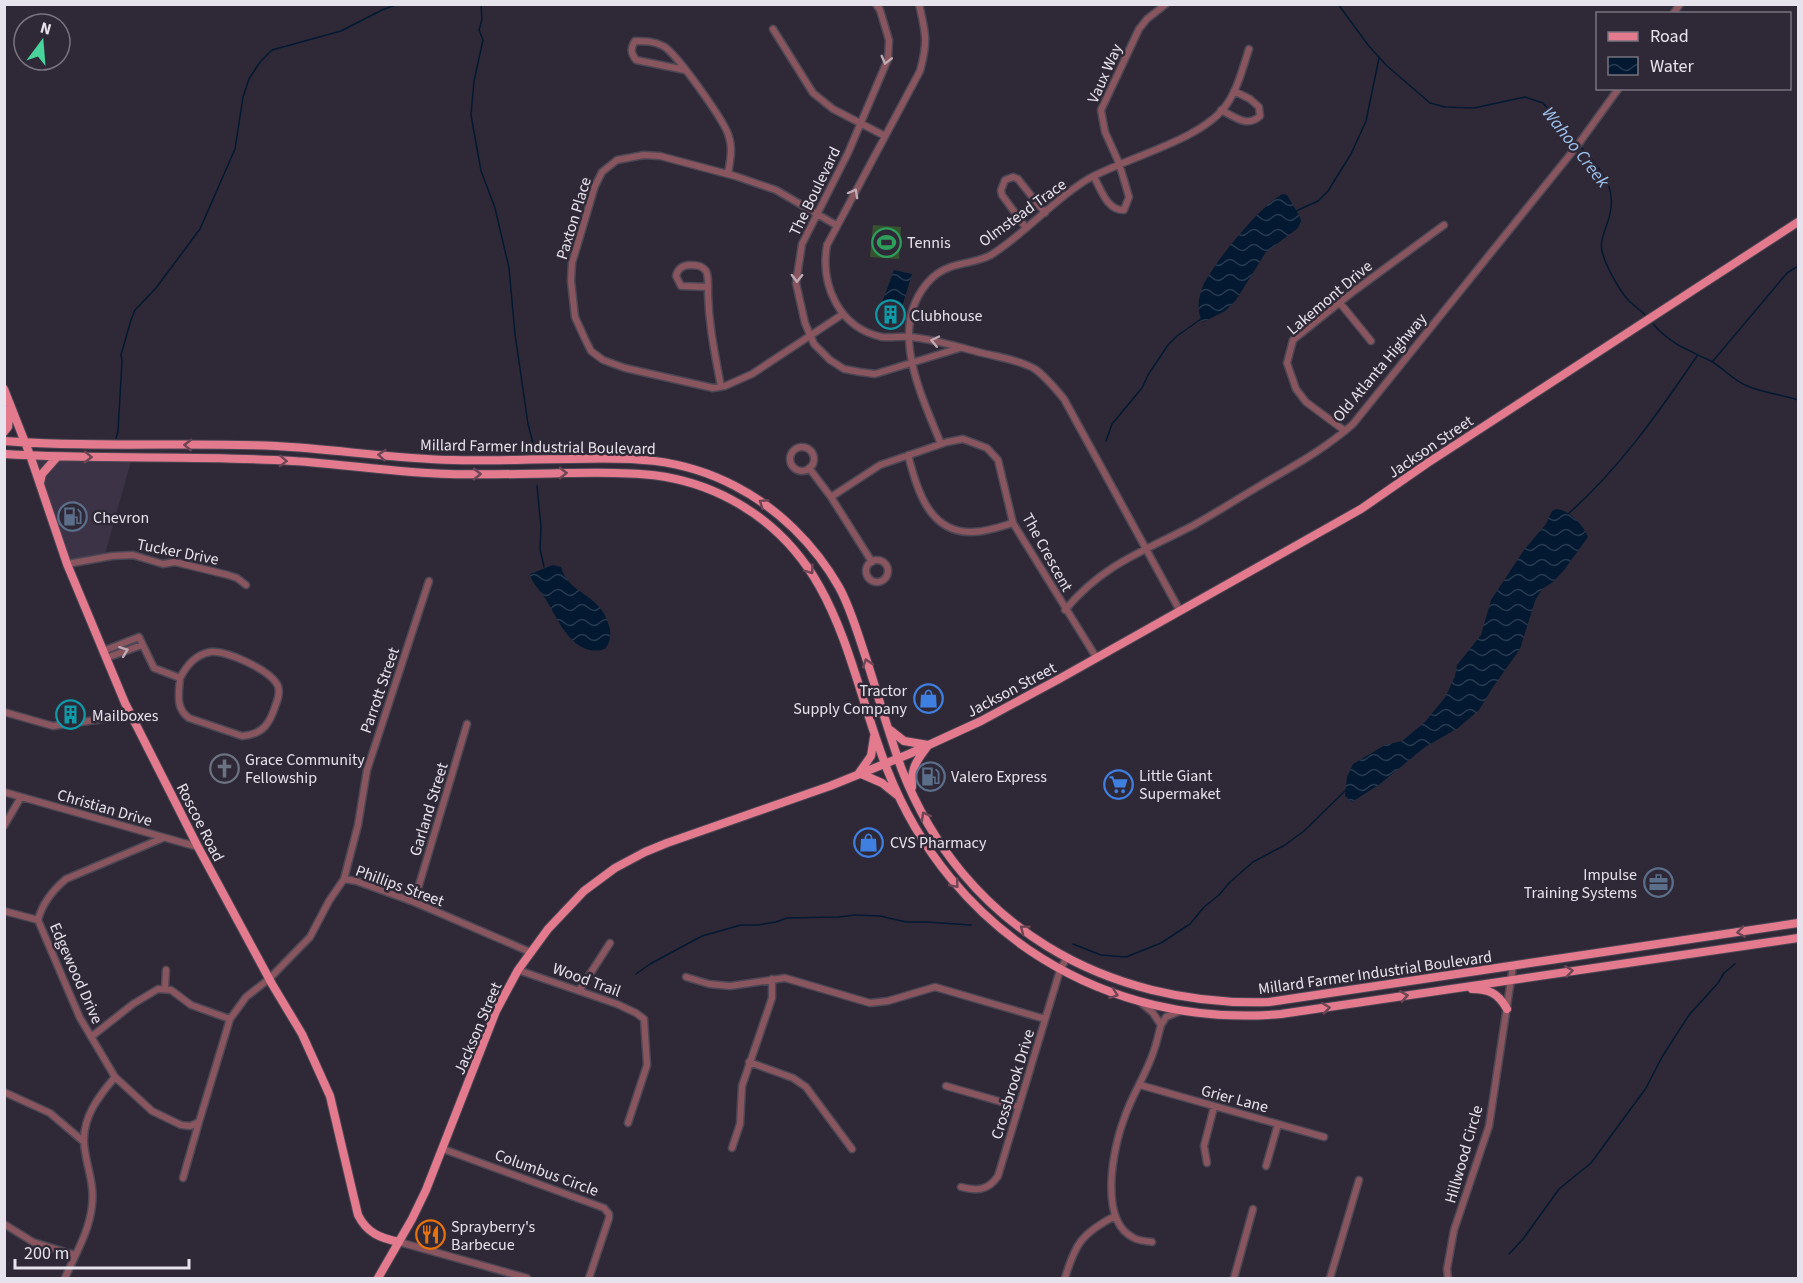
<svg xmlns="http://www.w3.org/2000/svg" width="1803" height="1283" font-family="'Source Sans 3',sans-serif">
  <defs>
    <pattern id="water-waves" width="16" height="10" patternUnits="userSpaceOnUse" patternTransform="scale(1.5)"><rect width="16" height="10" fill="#021931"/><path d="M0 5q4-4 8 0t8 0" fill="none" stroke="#273a4f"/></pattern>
  </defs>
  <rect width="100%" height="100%" fill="#2f2937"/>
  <path fill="#3c3446" d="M30,460L131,461L105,554L67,563Z"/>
  <path fill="#37522e" d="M873,225L901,227L899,259L870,257Z"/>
  <path fill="url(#water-waves)" d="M1283,194L1287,195L1300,217L1301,221L1298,228L1266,252L1236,300L1225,311L1203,322C1196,312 1198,298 1203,286C1212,265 1262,203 1283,194Z
    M894,270L912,274L901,310L881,305Z
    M1556,509C1569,510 1583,524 1588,537L1564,570L1553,582L1542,589L1535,601L1520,649L1493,687L1479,710L1458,728L1425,747L1380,784L1352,802L1345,796L1347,777L1353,764L1385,745L1402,741L1425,722L1446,696L1455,676L1457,665L1481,635L1491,600L1524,550L1546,524L1552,511Z
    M553,565L561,567C568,594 599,593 608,623C612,633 611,641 605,649C573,659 558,619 545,598C540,590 531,582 530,574Z"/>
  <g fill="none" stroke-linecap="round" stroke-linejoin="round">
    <path stroke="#021931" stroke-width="1.5" d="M481,4L482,19L479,30L483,40L474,81L471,115L481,171L495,208L509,268L515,334L528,424L535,451
      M1338,4L1368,45L1386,65L1430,103L1445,107L1474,108L1525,97L1543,103L1577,143
      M1580,146C1603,173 1620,188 1607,224C1604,233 1600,242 1602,251C1605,265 1619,290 1629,301C1634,306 1641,310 1646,316
      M1296,211L1318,201L1328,191L1351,154L1366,121L1379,58
      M1653,324C1672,345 1686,349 1711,361C1723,368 1732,379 1745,385C1762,393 1781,394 1798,400
      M1713,361L1787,273L1798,266
      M116,438L118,431L122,361L121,355L131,320L135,310L156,288L200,229L235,149L243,97L249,79L260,62L272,50L341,31L382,10L398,4
      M1106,441L1112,424L1142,388L1148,375L1168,345L1177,336L1201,319
      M537,486L541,527L540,549L544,567
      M1568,514C1619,469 1659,412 1697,356
      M1073,944L1101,955L1126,957L1161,943L1190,924L1204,907L1219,895L1230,882L1253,862L1285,845L1304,831L1346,790
      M636,974L650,964L702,936L741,925H758L776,922L787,918L839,917L854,915L880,916L906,922H926L971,925
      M1509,1254L1523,1239L1559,1189L1591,1163L1646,1088L1662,1057L1689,1015L1718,983L1724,973L1735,964"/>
    <defs>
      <path id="minor" d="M876,4L880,10L889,40L888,59L848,153L802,244L796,283L805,323L814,344L830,360L844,369L860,372L875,374L960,348
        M919,4C926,34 928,42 920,71L827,245C820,285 839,328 882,337C891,338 901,336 910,337C934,339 958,347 982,353C999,357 1019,360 1035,369C1046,377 1055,388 1064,399L1180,611
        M1673,14L1680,4
        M773,29L813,93L833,109L885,136
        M685,70L636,60C631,53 630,49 635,41C644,41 654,41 663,46C675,51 726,123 729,137C733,149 730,161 728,174
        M1221,110C1235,117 1247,128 1260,116L1259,107L1250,99L1234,91
        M1094,177C1101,189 1107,211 1124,210L1129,197L1119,163L1105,132L1101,110L1139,29L1147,19L1166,4
        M836,225L776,190L735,176L660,156L644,155L617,160L602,172L595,186L572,263L571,281L575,317L585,339L591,351L603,360L625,368L713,388L725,386L752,374L843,314
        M1026,228L1002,195L1001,190L1005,180L1013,177L1018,179L1045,213
        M708,287L681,286L676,276C678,269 681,266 689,265C695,265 702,265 706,271C709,277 708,287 708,294C709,327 715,354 721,387
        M1340,303L1371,341
        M1345,431L1306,402L1296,389L1287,363L1293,340L1354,291L1444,225
        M941,444C921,394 885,324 932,278C950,261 973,265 991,255C1026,233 1053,200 1088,179C1127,157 1203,140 1227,104C1238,88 1243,67 1249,49
        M790 459a12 12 0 1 1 24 0a12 12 0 1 1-24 0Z
        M908,455C917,488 928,533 972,532C986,532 1000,527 1013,523
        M809,468L831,497L872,562
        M831,497L880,465L947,442L963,439L987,448L998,460L1013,523L1096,657
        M866 571a11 11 0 1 1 22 0a11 11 0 1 1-22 0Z
        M67,564L112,556L133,555L163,564L175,562L228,575L237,578L246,585
        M1065,610C1103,564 1144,551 1194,525C1217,512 1239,498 1261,485C1293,466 1325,449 1353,424L1577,146L1619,88
        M103,651L139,637L154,668L180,678C187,665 195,655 210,652C226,650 271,670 278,686C280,692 278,699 276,704C270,723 264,734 242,736L189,718C175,708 179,693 180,678
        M106,658L142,645
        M4,712L53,726L131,715
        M4,792L198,847
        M4,826L21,797
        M163,838L66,879C53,890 42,904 38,920L80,1018L115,1077L152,1111L181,1125L190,1126L199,1122L230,1019L246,997L269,979L310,937L329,901L344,879L358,825L367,770L429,581
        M344,879L356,881L414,902L530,952
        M414,902L467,724
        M4,911L38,920
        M518,970L617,1004L636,1013L644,1019L647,1065L628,1123
        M686,977L709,984L730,986L785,978L870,1003L888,1001L935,987L1045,1019
        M165,988L166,970
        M579,991L610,943
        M1140,1002L1153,1013L1161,1025L1166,1017L1180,1011
        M91,1037L133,1004L158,989L171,990L191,1005L230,1019
        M749,1062L793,1078L806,1087L852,1149
        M1140,1085L1324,1137
        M946,1086L1019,1107
        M4,1092L50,1113L84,1142
        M732,1148L740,1124L742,1086L772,998V979
        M443,1149L604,1208L609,1214V1218L589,1278
        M1207,1163L1204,1146L1214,1107
        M1266,1166L1278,1124
        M183,1178L199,1122
        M961,1187C976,1191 988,1191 998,1176L1060,970L1066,959
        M4,1224L33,1242L75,1255
        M399,1242L527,1278
        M1152,1242C1146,1241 1139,1241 1134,1238C1098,1221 1113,1148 1124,1119C1131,1097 1144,1078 1152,1056C1156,1046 1158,1036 1161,1025
        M65,1278C75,1255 90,1230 92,1205C95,1183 85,1163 84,1142C83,1116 99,1096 115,1077
        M1065,1278C1075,1244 1082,1233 1115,1216
        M1234,1278L1253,1209
        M1330,1278L1359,1180
        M1448,1278L1447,1269L1454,1230L1489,1126L1513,966"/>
      <path id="major" d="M4,389L30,455L67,564L125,703L198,847L272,984L302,1034L330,1096L358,1215C367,1233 380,1238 399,1242
        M4,432L8,427L10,407
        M4,441C95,448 185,442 276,446C335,449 394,459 453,460C492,461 531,459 569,459C629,457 680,457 735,486C778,508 815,545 839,587C850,607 857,631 864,652C877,691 888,732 902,770C963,926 1106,1007 1269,1002L1798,923
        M4,454C101,460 197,455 293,461C345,464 397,473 449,474C488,475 527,474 566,473C627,472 677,470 732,500C840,558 847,667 887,769C951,933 1106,1029 1281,1014L1798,938
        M40,483L42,474L57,457
        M890,730L904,741L928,745
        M874,737L871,756L859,773L882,783L897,795
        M912,787C911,769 916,761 927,747
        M1472,989C1489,989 1498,993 1507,1009
        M378,1278L412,1219L426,1190L496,1011L518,970L548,929L584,891L615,868L645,852L667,843L830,786L909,754L981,721L1059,679L1361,509L1429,462L1798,222"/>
    </defs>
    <use href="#minor" stroke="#4c4754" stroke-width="9"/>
    <use href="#major" stroke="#4c4754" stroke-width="10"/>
    <use href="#minor" stroke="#89555e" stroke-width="6"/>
    <use href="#major" stroke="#e47a8e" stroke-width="8"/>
  </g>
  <defs><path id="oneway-chevron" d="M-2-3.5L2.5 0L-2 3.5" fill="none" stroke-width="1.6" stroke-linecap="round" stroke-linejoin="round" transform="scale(1.5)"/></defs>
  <g stroke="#c1aab3">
    <use href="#oneway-chevron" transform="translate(886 60) rotate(104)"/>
    <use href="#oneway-chevron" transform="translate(854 193) rotate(-61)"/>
    <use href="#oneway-chevron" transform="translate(797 278) rotate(91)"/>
    <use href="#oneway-chevron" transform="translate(935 341) rotate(-168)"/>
    <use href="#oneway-chevron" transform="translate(124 651) rotate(-21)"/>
  </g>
  <g stroke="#6e4555">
    <use href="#oneway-chevron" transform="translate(188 445) rotate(-179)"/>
    <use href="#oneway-chevron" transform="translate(382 455) rotate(-175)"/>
    <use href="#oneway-chevron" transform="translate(88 457) rotate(1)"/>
    <use href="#oneway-chevron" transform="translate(283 461) rotate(2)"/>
    <use href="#oneway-chevron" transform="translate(563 473) rotate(-1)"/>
    <use href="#oneway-chevron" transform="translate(477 474)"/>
    <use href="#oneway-chevron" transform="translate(763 503) rotate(-145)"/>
    <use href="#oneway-chevron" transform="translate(810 570) rotate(54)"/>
    <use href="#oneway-chevron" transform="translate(867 663) rotate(-108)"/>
    <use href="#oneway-chevron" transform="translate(925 816) rotate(-119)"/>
    <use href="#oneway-chevron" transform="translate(955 884) rotate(50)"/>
    <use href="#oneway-chevron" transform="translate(1024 929) rotate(-143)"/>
    <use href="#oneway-chevron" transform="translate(1741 932) rotate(172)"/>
    <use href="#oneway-chevron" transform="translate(1569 971) rotate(-8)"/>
    <use href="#oneway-chevron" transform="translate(1114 994) rotate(20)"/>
    <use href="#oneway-chevron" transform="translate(1404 996) rotate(-9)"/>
    <use href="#oneway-chevron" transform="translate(1326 1008) rotate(-8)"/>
  </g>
  <defs>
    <symbol id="stadium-ring" viewBox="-11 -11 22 22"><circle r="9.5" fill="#2f2937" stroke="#2e9e5b" stroke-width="1.5"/><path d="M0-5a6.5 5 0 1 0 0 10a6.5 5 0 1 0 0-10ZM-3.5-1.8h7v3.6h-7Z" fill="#2e9e5b"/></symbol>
    <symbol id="building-ring" viewBox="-11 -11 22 22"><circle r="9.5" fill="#2f2937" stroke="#0f9aa8" stroke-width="1.5"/><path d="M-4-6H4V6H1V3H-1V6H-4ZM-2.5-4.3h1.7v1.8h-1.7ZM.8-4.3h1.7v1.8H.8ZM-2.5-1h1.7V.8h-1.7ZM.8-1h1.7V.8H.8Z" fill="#0f9aa8"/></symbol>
    <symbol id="fuel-ring" viewBox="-11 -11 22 22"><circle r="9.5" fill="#2f2937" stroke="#5c6f8a" stroke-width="1.5"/><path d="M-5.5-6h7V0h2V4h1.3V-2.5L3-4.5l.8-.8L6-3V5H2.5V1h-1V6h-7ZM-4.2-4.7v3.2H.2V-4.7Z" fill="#5c6f8a"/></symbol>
    <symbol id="shop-ring" viewBox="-11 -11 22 22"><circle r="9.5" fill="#2f2937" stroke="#3f7fe0" stroke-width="1.5"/><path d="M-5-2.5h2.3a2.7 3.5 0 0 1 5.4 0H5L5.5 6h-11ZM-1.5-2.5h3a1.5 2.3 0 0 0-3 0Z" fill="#3f7fe0"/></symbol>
    <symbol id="church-ring" viewBox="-11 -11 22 22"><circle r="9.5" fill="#2f2937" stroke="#6b7280" stroke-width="1.5"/><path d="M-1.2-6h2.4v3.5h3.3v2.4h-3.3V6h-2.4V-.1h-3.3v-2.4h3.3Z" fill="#6b7280"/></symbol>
    <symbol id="supermarket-ring" viewBox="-11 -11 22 22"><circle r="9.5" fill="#2f2937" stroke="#3f7fe0" stroke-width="1.5"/><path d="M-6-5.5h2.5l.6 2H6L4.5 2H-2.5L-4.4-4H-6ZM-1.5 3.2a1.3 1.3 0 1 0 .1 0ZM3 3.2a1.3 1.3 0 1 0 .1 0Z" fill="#3f7fe0"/></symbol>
    <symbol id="office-ring" viewBox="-11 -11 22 22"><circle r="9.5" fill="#2f2937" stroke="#5c6f8a" stroke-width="1.5"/><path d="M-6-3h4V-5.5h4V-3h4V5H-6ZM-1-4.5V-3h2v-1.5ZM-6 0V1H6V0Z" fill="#5c6f8a"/></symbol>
    <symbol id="restaurant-ring" viewBox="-11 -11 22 22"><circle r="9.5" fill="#2f2937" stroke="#e8710a" stroke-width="1.5"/><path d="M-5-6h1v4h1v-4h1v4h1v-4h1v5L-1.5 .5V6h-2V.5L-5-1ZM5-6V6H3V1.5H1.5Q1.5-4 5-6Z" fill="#e8710a"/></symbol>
  </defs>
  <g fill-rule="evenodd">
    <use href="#stadium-ring" x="870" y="226" width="33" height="33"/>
    <use href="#building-ring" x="874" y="298" width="33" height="33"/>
    <use href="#fuel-ring" x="56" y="500" width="33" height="33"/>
    <use href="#shop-ring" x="912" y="682" width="33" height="33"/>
    <use href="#building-ring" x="54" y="698" width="33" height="33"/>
    <use href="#church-ring" x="208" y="752" width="33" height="33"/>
    <use href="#fuel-ring" x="914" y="760" width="33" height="33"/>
    <use href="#supermarket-ring" x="1102" y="768" width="33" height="33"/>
    <use href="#shop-ring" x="852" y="826" width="33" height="33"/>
    <use href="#office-ring" x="1642" y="866" width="33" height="33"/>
    <use href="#restaurant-ring" x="414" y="1218" width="33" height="33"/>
  </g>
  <g text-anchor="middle" stroke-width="5" stroke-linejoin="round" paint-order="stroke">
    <g font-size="16" fill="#e7e3ec" stroke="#2f2937">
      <text transform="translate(1104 73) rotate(-66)" y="6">Vaux Way</text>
      <text transform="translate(814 191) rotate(-64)" y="6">The Boulevard</text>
      <text transform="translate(1022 212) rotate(-36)" y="6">Olmstead Trace</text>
      <text transform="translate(573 218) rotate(-73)" y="6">Paxton Place</text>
      <text transform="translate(1329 297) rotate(-40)" y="6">Lakemont Drive</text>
      <text transform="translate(1379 367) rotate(-50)" y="6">Old Atlanta Highway</text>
      <text transform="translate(538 446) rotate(1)" y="6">Millard Farmer Industrial Boulevard</text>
      <text transform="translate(1430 446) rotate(-34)" y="6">Jackson Street</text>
      <text transform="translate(178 551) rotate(11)" y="6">Tucker Drive</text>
      <text transform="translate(1048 552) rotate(61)" y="6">The Crescent</text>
      <text transform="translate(1011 689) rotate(-28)" y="6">Jackson Street</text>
      <text transform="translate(379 690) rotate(-71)" y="6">Parrott Street</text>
      <text transform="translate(105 807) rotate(16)" y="6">Christian Drive</text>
      <text transform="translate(428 809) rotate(-73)" y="6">Garland Street</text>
      <text transform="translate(201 822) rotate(63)" y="6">Roscoe Road</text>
      <text transform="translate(400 885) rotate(20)" y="6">Phillips Street</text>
      <text transform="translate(1375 972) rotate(-8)" y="6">Millard Farmer Industrial Boulevard</text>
      <text transform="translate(77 973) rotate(66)" y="6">Edgewood Drive</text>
      <text transform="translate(587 979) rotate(20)" y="6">Wood Trail</text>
      <text transform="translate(477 1028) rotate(-67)" y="6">Jackson Street</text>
      <text transform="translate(1012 1084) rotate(-73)" y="6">Crossbrook Drive</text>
      <text transform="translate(1235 1098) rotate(15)" y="6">Grier Lane</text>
      <text transform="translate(1463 1154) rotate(-74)" y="6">Hillwood Circle</text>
      <text transform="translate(547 1172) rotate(20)" y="6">Columbus Circle</text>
    </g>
    <g font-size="16" fill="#e7e3ec" stroke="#2f2937" text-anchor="start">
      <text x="907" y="248">Tennis</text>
      <text x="911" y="321">Clubhouse</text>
      <text x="93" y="523">Chevron</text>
      <text x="907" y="696" text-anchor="end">Tractor<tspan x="907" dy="18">Supply Company</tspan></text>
      <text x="92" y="721">Mailboxes</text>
      <text x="245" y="765">Grace Community<tspan x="245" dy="18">Fellowship</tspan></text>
      <text x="1139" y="781">Little Giant<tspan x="1139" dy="18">Supermaket</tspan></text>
      <text x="951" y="782">Valero Express</text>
      <text x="890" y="848">CVS Pharmacy</text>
      <text x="1637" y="880" text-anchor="end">Impulse<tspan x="1637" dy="18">Training Systems</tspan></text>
      <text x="451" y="1232">Sprayberry's<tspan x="451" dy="18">Barbecue</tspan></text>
    </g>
    <g font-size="18" font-style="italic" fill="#9fc5f1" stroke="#2f2937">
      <text transform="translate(1576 147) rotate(52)" y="6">Wahoo Creek</text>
    </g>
  </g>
  <rect width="1803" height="1283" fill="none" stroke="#e7e3ec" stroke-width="12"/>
  <rect x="1596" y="12" width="195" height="78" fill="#2f2937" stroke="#79737f" stroke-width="1.5"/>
  <rect x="1608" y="32" width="30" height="9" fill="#e47a8e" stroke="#79737f" stroke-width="1.5"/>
  <text x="1650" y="42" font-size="18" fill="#e7e3ec">Road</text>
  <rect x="1608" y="57" width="30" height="18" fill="url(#water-waves)" stroke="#79737f" stroke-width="1.5"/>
  <text x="1650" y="72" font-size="18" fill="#e7e3ec">Water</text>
  <g transform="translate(42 42) rotate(16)"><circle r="28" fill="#2f2937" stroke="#79737f" stroke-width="1.5"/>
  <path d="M0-4.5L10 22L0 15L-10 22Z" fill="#49d49c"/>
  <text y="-9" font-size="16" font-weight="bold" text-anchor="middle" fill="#e7e3ec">N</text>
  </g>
  <path d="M15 1259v9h174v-9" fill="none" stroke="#e7e3ec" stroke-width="3"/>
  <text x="24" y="1259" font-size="18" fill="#e7e3ec" stroke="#2f2937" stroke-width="4.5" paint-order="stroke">200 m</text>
</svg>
